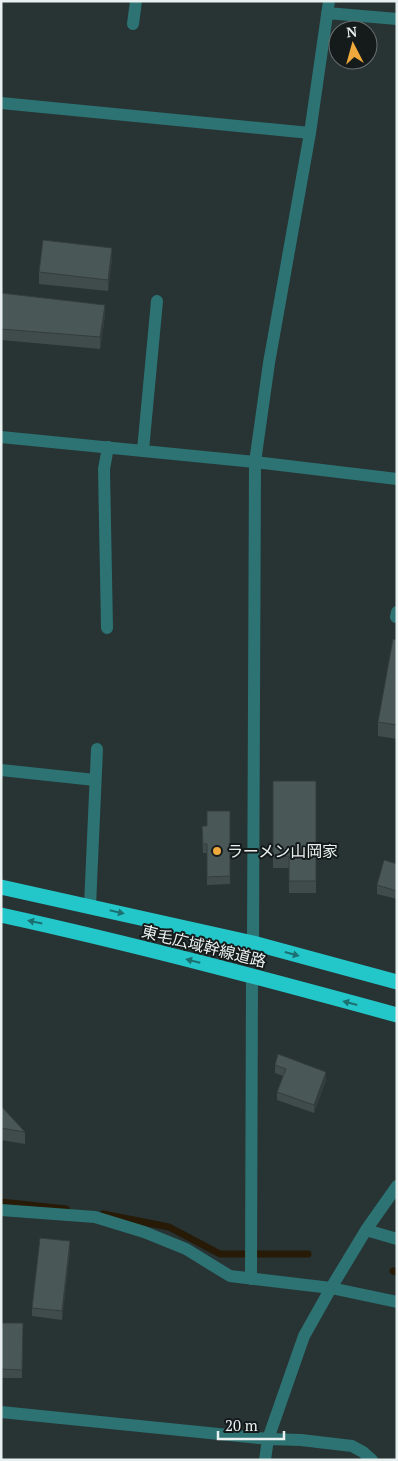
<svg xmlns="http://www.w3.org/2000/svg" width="398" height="1461" font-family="'PT Serif','Noto Sans JP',serif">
  <rect width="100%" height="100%" fill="#283333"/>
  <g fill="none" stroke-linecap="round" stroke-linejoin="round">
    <path stroke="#271a07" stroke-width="7" d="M1,1202L66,1209
      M103,1214L169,1227L220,1254H308
      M393,1271L397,1272"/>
    <path stroke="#2d7373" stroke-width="12" d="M327,13L397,19
      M133,24L136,1
      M1,103L310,133
      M1,437L255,462L397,479
      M143,450L157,301
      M396,617L397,612
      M107,628L104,469L108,447
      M1,770L95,780
      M90,906L97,749
      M253,943L255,462L269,363L310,133L329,1
      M1,1210L95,1217L144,1232L186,1249L230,1276L331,1288L397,1302
      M366,1230L397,1239
      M251,1279L252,976
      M1,1412L268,1439L301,1440L352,1446L363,1452L372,1460
      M265,1460L268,1439L304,1336L331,1288L366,1230L397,1186"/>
    <path stroke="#24c7c9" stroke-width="15" d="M1,887L253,943L397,982
      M1,915C134,944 265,979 397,1015"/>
  </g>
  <path fill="#404b4b" d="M112,259L108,291L39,284V272Z
    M1,293L105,316L100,349L1,340Z
    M397,640V739L378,736V722Z
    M273,781H316V893H289V868H273Z
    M230,811V884L207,885V853H203L202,835L207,826Z
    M397,864V899L377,894V885Z
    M275,1065L326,1080L314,1113L277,1100V1092L283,1076L275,1073Z
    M1,1106L25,1132V1144L1,1140Z
    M70,1250L62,1320L32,1316V1308Z
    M1,1323H23L22,1378H1Z"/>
  <path fill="#343d3d" d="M112,248V259L108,291V280Z
    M105,305V316L100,349V337Z
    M326,1072V1080L314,1113V1105Z
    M70,1241V1250L62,1320V1311Z"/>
  <path fill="#4a5757" stroke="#343d3d" d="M43,240L112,248L108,280L39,272Z
    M1,293L105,305L100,337L1,329Z
    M393,639L397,640V725L378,722Z
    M273,781H316V881H289V856L273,857Z
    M207,811H230V876L207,877V844H203L202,826H207Z
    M384,860L397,864V891L377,885Z
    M278,1054L326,1072L314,1105L277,1092L286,1069L275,1065Z
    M1,1106L25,1132L1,1128Z
    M40,1238L70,1241L62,1311L32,1308Z
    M1,1323H23L22,1370L1,1369Z"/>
  <defs><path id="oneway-solid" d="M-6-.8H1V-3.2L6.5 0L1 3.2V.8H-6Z" transform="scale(1.25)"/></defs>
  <g fill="#1c7072">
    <use href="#oneway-solid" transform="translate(117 912) rotate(13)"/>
    <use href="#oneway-solid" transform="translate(35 922) rotate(-168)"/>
    <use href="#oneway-solid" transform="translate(292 954) rotate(15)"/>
    <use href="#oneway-solid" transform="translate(193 961) rotate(-166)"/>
    <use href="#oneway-solid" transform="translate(350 1003) rotate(-165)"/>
  </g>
  <circle fill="#eea83c" stroke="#151a1a" stroke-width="2" cx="217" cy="851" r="5"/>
  <g text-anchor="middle" stroke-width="4" stroke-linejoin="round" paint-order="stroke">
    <g font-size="16" fill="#e9f0f0" stroke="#151a1a" text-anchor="start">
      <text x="227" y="857">ラーメン山岡家</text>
    </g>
    <g font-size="16" fill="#e9f0f0" stroke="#151a1a">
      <text transform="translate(204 946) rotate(14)" y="6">東毛広域幹線道路</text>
    </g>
  </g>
  <rect width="398" height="1461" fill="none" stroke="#e9f0f0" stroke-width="5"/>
  <g transform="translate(353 45) rotate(354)"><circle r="24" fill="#151a1a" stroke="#6a7070"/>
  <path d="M0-4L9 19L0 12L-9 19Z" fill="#eea83c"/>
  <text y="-8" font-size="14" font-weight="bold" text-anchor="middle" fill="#e9f0f0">N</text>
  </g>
  <path d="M218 1431v8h66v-8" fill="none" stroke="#e9f0f0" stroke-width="2.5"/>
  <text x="225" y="1431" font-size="15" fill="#e9f0f0" stroke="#151a1a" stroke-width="4" paint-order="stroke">20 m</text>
</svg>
